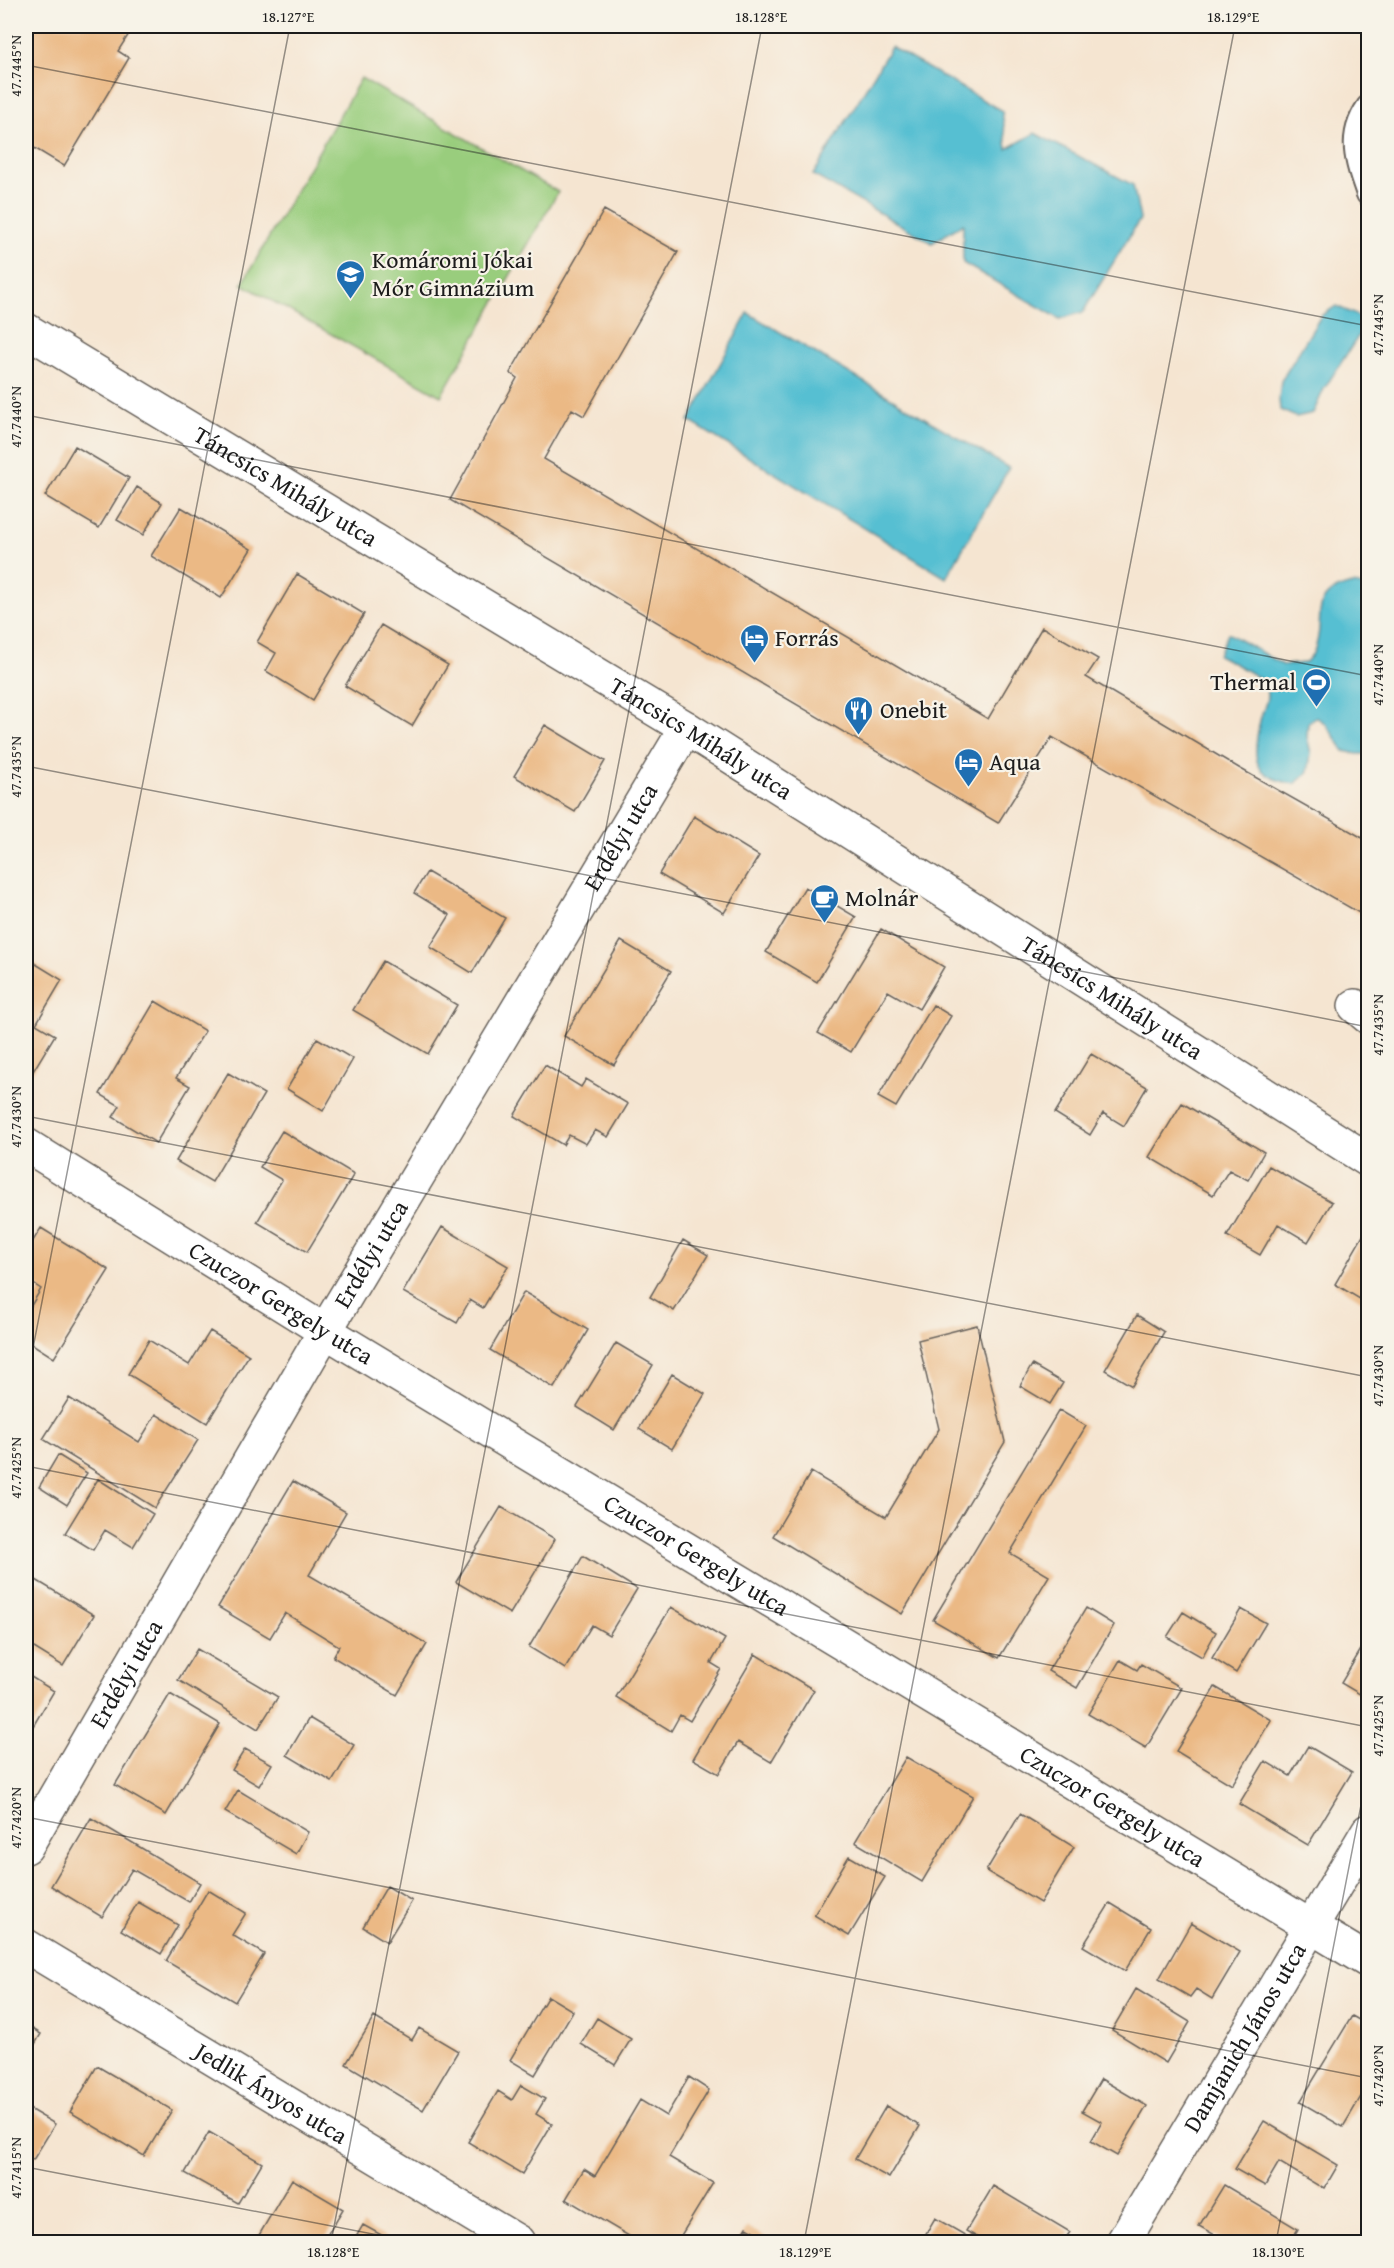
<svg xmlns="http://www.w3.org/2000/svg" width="1394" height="2268" font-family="'Gentium Book Plus',serif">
  <rect width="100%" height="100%" fill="#f7f3e8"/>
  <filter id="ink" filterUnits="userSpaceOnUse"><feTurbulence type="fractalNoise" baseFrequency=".0167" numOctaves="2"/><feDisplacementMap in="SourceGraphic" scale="12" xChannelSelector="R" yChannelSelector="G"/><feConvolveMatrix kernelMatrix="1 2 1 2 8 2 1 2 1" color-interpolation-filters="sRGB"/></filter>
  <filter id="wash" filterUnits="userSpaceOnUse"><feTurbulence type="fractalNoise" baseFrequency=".008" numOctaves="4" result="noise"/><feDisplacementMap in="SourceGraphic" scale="24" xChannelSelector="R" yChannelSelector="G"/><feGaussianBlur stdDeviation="1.35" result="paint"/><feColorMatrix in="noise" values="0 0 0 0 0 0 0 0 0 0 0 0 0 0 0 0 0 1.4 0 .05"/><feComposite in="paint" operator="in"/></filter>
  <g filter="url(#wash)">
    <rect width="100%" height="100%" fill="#f5e5d1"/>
    <path fill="#99cd7d" stroke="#5a744c" stroke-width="1.5" d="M361,78L558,192L441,396L242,284Z"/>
    <path fill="#56bfd2" stroke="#396e77" stroke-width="1.5" d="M891,47L1002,111L1007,149L1035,133L1133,185L1140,219L1083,312L1060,319L963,263V224L932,243L813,175Z
      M1336,306L1358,316L1363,329L1324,389L1313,413L1296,417L1280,410L1279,399L1281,381L1321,316Z
      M748,313L1009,468L946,578L689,421Z
      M1353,584L1368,587V642L1364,645L1360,659L1368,683V754H1357L1344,751L1326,724L1316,717L1308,723L1307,737L1311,753L1308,772L1295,784C1252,777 1252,760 1260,721C1263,707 1273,696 1262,681C1257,675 1227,660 1218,655L1228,633L1283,665L1305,663C1308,659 1313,655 1314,651C1328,621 1304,594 1353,584Z"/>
    <g id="blocks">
      <path fill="#ebb985" d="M26,26H134L118,51L129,58L64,166L26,143Z
        M604,210L678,252L584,416L572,409L544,459L988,719L1042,627L1098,659L1086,677L1239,768L1368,841V918L1052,737L998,823L450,500L517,378L510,373Z
        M75,446L129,478L99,528L45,496Z
        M137,487L162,503L143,535L117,520Z
        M181,507L251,549L221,598L151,556Z
        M297,574L364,614L313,700L266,671L276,653L257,642Z
        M381,625L448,665L412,726L345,686Z
        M545,725L605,761L575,812L514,776Z
        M694,816L759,856L724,913L659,874Z
        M427,872L505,918L472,973L430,947L450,915L414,893Z
        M805,887L856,917L817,982L766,952Z
        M881,929L944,967L919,1009L888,991L851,1052L818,1033Z
        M621,941L671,971L614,1065L564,1036Z
        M26,958L62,980L36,1024L55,1035L32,1073L26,1069Z
        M383,961L457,1005L428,1054L353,1010Z
        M155,1001L205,1031L176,1078L190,1086L156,1143L113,1117L120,1106L100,1094Z
        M933,1005L951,1016L896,1107L878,1097Z
        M317,1038L353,1059L323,1111L287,1089Z
        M1091,1054L1147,1087L1124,1126L1103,1113L1090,1135L1055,1113Z
        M545,1065L581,1087L586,1079L628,1104L608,1137L595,1130L586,1144L569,1135L563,1145L514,1116Z
        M228,1073L264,1094L212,1182L176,1161Z
        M1182,1103L1264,1152L1248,1180L1229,1170L1213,1195L1149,1157Z
        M282,1131L354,1174L307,1252L257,1222L282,1180L260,1167Z
        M1269,1166L1332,1202L1308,1242L1278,1224L1260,1255L1227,1236Z
        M442,1227L508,1266L483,1308L470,1300L457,1323L403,1292Z
        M1368,1227V1304L1335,1284Z
        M41,1228L109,1270L54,1358L26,1340V1314L41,1289L26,1279V1252Z
        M683,1240L708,1255L674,1311L650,1297Z
        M524,1292L588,1330L554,1388L490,1350Z
        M1137,1315L1164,1332L1132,1386L1105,1370Z
        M977,1325L1005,1442L902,1614L773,1536L811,1472L886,1517L939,1429L918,1340Z
        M210,1331L249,1355L207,1423L128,1374L149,1340L189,1365Z
        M616,1343L653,1365L614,1430L577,1407Z
        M1032,1365L1063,1383L1050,1404L1020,1386Z
        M672,1374L705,1394L672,1449L639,1429Z
        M69,1398L139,1442L156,1414L198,1440L155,1508L43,1439Z
        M1059,1410L1086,1426L1010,1553L1049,1576L999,1658L933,1620Z
        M58,1455L87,1473L67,1505L39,1487Z
        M98,1479L153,1514L133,1547L105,1530L93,1550L65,1533Z
        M293,1481L346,1512L309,1575L427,1644L397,1695L333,1657L339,1646L285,1613L270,1638L218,1607Z
        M501,1507L555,1539L510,1614L456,1582Z
        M583,1556L637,1589L609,1635L592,1625L565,1669L529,1647Z
        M26,1574L94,1615L63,1666L26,1643Z
        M671,1607L725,1639L711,1663L721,1669L690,1721L680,1715L671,1731L616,1697Z
        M1086,1608L1114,1625L1077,1688L1048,1671Z
        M1241,1609L1266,1623L1236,1673L1212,1658Z
        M1183,1612L1216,1632L1202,1657L1167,1637Z
        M1368,1638V1699L1341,1683Z
        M197,1649L278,1697L258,1729L178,1680Z
        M755,1654L814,1690L771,1762L738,1742L719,1774L693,1759Z
        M1120,1660L1137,1670L1141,1664L1182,1688L1146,1748L1088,1714Z
        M26,1674L54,1691L26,1738Z
        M1215,1687L1271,1720L1232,1785L1176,1751Z
        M170,1694L220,1724L166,1815L115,1785Z
        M309,1718L354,1745L332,1782L287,1755Z
        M1308,1746L1352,1772L1308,1845L1239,1804L1265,1761L1290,1776Z
        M245,1749L272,1764L259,1786L232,1770Z
        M906,1757L973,1796L922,1882L855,1842Z
        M238,1790L308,1832L296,1854L225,1812Z
        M1020,1814L1074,1847L1040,1903L986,1871Z
        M91,1818L200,1883L189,1902L132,1869L102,1917L51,1886Z
        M849,1856L885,1877L849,1936L814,1915Z
        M387,1886L412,1901L387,1942L363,1927Z
        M208,1890L246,1913L232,1935L264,1954L235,2002L166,1961Z
        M138,1902L178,1925L161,1954L121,1930Z
        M1110,1903L1151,1928L1125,1971L1083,1946Z
        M1191,1923L1240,1952L1212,1999L1196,1989L1190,1997L1159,1979Z
        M1136,1989L1190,2022L1166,2063L1112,2030Z
        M548,1996L573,2011L535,2075L510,2060Z
        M1352,2016L1368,2025V2085L1343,2127L1300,2102Z
        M374,2017L412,2040L419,2028L458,2051L423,2110L346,2064Z
        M597,2018L631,2039L615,2065L581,2044Z
        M26,2025L41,2034L26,2059Z
        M97,2066L172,2110L144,2156L70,2112Z
        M689,2077L709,2090L669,2157L713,2183L677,2242H639L566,2199L584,2169L595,2176L640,2100L666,2116Z
        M1101,2079L1147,2106L1117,2156L1091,2141L1102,2122L1082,2111Z
        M521,2085L545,2099L536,2114L552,2124L522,2174L468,2142L498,2091L512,2100Z
        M886,2106L920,2126L889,2178L855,2159Z
        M26,2107L55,2124L33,2160L26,2155Z
        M1264,2121L1338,2165L1324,2189L1279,2162L1265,2186L1235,2169Z
        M209,2132L262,2163L238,2203L185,2173Z
        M292,2179L343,2209L323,2242H255Z
        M1224,2185L1298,2229L1290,2242H1227L1199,2226Z
        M993,2186L1070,2232L1063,2242H986L966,2231Z
        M935,2218L977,2242H921Z
        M363,2225L394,2242H353Z
        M747,2227L774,2242H738Z"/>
    </g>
  </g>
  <g filter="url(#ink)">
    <use href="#blocks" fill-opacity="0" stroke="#68625b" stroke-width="1.5"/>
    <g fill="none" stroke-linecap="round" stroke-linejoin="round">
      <defs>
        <path id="lane" d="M1368,107C1347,137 1357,163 1368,194"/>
        <g id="street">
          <path id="s1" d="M26,330L686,728L1368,1160"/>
          <path d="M1355,1006L1368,1017"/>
          <path id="s2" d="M26,1145L325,1331L1368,1961"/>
          <path id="s3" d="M26,1847L325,1331L686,728"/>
          <path id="s4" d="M26,1946L518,2242"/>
          <path id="s5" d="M1123,2242L1368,1831"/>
        </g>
      </defs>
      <use href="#lane" stroke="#68625b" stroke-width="26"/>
      <use href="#street" stroke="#68625b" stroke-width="36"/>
      <use href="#lane" stroke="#fff" stroke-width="22"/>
      <use href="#street" stroke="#fff" stroke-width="33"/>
    </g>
  </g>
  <path fill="none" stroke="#1c1c1c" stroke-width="1.5" stroke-opacity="0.45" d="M26,65L1368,326M26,415L1368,676M26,766L1368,1027M26,1116L1368,1377M26,1384L290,26M26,1466L1368,1727M26,1817L1368,2078M26,2167L414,2242M331,2242L762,26M804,2242L1235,26M1276,2242L1368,1769"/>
  <defs>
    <symbol id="school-pin" viewBox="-11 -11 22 30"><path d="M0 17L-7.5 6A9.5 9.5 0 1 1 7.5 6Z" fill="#1f6fb2" stroke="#f7f3e8"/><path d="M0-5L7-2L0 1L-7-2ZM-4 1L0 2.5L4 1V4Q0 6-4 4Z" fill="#fff"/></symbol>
    <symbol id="hotel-pin" viewBox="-11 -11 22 30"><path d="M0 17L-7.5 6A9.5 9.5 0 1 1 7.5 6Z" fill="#1f6fb2" stroke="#f7f3e8"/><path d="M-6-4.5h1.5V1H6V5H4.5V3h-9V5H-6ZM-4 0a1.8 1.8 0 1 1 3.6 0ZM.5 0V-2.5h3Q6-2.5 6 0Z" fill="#fff"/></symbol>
    <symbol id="stadium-pin" viewBox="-11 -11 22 30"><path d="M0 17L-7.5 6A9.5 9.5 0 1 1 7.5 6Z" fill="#1f6fb2" stroke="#f7f3e8"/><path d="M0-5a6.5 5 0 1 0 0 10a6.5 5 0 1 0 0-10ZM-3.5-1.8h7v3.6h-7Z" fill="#fff"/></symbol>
    <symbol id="restaurant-pin" viewBox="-11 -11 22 30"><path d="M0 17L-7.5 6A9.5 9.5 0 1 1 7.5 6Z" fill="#1f6fb2" stroke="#f7f3e8"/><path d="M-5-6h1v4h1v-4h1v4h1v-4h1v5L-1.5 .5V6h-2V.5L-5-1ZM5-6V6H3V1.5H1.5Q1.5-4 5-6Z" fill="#fff"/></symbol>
    <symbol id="cafe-pin" viewBox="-11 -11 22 30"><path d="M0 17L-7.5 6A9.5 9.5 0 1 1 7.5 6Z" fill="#1f6fb2" stroke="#f7f3e8"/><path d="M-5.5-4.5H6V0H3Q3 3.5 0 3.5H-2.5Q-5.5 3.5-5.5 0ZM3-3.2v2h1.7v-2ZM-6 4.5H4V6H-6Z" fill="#fff"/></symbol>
  </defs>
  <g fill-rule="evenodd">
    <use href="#school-pin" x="334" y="258" width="33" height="45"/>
    <use href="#hotel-pin" x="738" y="622" width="33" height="45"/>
    <use href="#stadium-pin" x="1300" y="666" width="33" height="45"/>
    <use href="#restaurant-pin" x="842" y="694" width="33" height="45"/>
    <use href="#hotel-pin" x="952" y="746" width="33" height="45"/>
    <use href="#cafe-pin" x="808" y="882" width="33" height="45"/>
  </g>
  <g text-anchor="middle" stroke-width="4.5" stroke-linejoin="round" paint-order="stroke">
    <g font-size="24" fill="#1c1c1c" stroke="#f7f3e8" text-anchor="start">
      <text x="372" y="268">Komáromi Jókai<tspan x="372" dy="28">Mór Gimnázium</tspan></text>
      <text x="775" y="646">Forrás</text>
      <text x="1296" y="690" text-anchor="end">Thermal</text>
      <text x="880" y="718">Onebit</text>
      <text x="989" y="770">Aqua</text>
      <text x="845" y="906">Molnár</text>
    </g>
    <g font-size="24" fill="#1c1c1c" stroke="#f7f3e8">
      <text dy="8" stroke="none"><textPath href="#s1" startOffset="303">Táncsics Mihály utca</textPath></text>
      <text dy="8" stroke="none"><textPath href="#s1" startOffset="789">Táncsics Mihály utca</textPath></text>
      <text dy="8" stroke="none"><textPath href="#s3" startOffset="1172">Erdélyi utca</textPath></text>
      <text dy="8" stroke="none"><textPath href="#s1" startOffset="1275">Táncsics Mihály utca</textPath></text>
      <text dy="8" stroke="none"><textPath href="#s3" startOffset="686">Erdélyi utca</textPath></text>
      <text dy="8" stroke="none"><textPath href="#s2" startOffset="300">Czuczor Gergely utca</textPath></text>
      <text dy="8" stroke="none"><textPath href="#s2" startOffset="786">Czuczor Gergely utca</textPath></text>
      <text dy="8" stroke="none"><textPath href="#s3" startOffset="200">Erdélyi utca</textPath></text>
      <text dy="8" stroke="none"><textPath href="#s2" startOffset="1272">Czuczor Gergely utca</textPath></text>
      <text dy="8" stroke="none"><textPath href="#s5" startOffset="238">Damjanich János utca</textPath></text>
      <text dy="8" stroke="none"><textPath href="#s4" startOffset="286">Jedlik Ányos utca</textPath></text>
    </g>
  </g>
  <rect width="1394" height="2268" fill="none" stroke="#f7f3e8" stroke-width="66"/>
  <rect x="33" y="33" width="1328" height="2202" fill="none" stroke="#1c1c1c" stroke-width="2"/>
  <g font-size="15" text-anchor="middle" fill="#1c1c1c">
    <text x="288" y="22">18.127°E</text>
    <text x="761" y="22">18.128°E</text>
    <text x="1233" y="22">18.129°E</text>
    <text transform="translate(16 66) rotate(-90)" y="5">47.7445°N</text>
    <text transform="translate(1378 325) rotate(-90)" y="5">47.7445°N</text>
    <text transform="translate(16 417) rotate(-90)" y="5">47.7440°N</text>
    <text transform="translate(1378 675) rotate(-90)" y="5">47.7440°N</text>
    <text transform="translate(16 767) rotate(-90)" y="5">47.7435°N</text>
    <text transform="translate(1378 1025) rotate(-90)" y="5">47.7435°N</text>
    <text transform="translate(16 1117) rotate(-90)" y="5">47.7430°N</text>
    <text transform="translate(1378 1376) rotate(-90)" y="5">47.7430°N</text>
    <text transform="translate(16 1468) rotate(-90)" y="5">47.7425°N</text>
    <text transform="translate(1378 1726) rotate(-90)" y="5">47.7425°N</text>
    <text transform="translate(16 1818) rotate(-90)" y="5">47.7420°N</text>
    <text transform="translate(1378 2076) rotate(-90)" y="5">47.7420°N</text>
    <text transform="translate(16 2168) rotate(-90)" y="5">47.7415°N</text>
    <text x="333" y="2257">18.128°E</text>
    <text x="805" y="2257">18.129°E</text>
    <text x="1278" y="2257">18.130°E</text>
  </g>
</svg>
